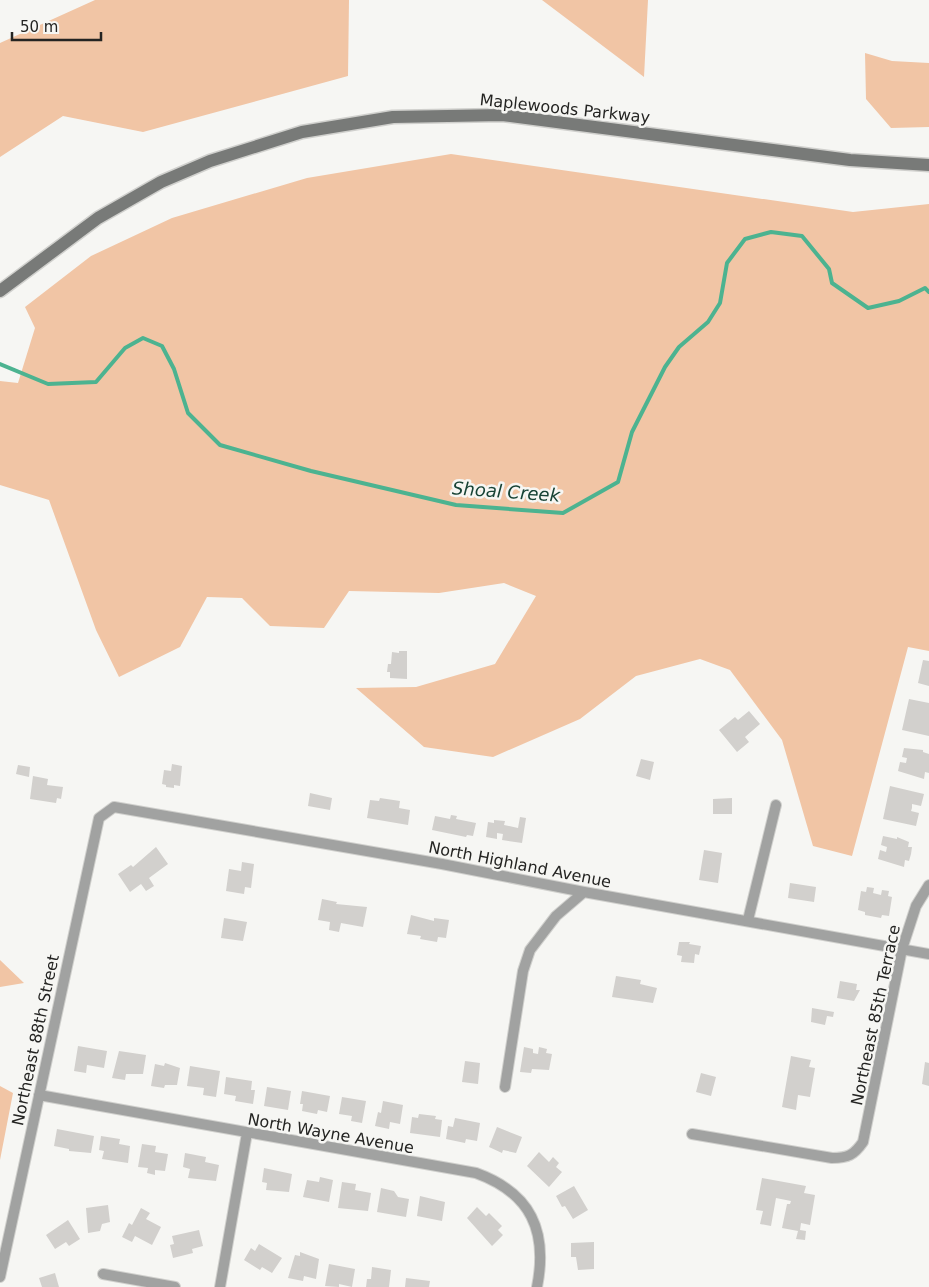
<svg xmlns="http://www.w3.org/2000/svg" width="929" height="1287" font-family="'DejaVu Sans',sans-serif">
  <rect width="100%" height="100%" fill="#f6f6f3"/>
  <path fill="#f1c5a5" d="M95,0H349L348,76L143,132L63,116L0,157V43Z
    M542,0H648L644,77Z
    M865,53L892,61L929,63V127L891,128L866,99Z
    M451,154L853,212L929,204V651L908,647L852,856L813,846L782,740L730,670L700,659L636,676L580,719L493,757L424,747L356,688L416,687L495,664L536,596L504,583L439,593L349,591L324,628L270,626L242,598L207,597L180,647L119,677L96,630L49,500L0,485V381L18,383L35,328L25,307L91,256L172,218L307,178Z
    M0,960L24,983L0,987Z
    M0,1086L13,1093L0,1160Z"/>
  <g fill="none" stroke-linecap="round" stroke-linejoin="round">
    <path stroke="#4cb390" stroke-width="4" d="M0,364L48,384L96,382L125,348L143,338L162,346L174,369L188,413L220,445L311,471L456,505L563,513L618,482L632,432L665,367L679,347L708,322L720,303L727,263L745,239L771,232L802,236L829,269L832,283L868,308L899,301L925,288L929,292"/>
  </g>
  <path fill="#d2d0cd" d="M399,651H407V679L390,678V672H387L388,664H391L392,652L399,653Z
    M923,660L929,661V686L918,683Z
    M909,699L929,703V736L902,730Z
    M749,711L760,724L745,737L749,742L737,752L719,730L735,717L738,720Z
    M904,748L923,750V752L929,754V773L925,772L924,779L898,771L900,762L906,763L907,758L902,757Z
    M641,759L654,762L650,780L636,776Z
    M172,764L182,766L180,786L174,785V788L166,787V785L162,784L164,770L171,771Z
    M18,765L30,767L29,777L16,774Z
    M33,776L48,779L47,785L63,787L61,799L57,798L56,803L30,799Z
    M890,786L924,794L921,806L912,804V808L911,811L919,813L916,826L883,819Z
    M310,793L332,798L330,810L308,806Z
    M380,798L400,801L399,808L410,810L408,825L367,818L370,800L379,801Z
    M732,798V814H713V799Z
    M451,815L457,816L456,819L476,823L473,836L467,835L466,837L432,830L435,816L450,819Z
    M520,817L526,818L522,843L502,840L503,834L497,833V839L486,837L488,822L494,823V820L505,821L504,825L518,828Z
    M883,836L897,839V837L909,842L908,847H912L911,854L909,861L905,860L904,867L878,859L880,850L886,852L887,847L881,845Z
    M156,847L168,864L149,878L154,886L146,891L141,884L130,892L118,874L131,865L133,867Z
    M704,850L722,853L718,883L699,880Z
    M242,862L254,864L251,888L245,887L244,894L226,891L229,869L241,871Z
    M790,883L816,887L814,902L788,898Z
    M867,887L874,888L873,893L881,895L882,890L889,891L888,896L892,897L889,916L882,915L881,918L865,915V912L858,910L861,891L866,892Z
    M322,899L337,902L336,904L367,907L363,927L341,923L339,932L329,930L330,922L318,920Z
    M411,915L434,921V918L449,920L446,938L438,937L437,942L420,939L421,936L407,934Z
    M224,918L247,922L243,941L221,938Z
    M679,942H690L689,944L701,946L699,955L695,954L694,963L681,962L682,956L677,955Z
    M616,976L641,980L640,984L657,988L653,1003L612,997Z
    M840,981L857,984L856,990H860L854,1001L837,998Z
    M812,1008L834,1012L833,1017L827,1016L825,1025L811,1022Z
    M78,1046L107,1051L104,1068L87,1065L86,1073L74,1071Z
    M524,1047L533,1049V1053L538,1054L539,1047L547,1049L546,1053L552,1054L549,1070L532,1069L531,1073L520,1072Z
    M119,1051L146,1055L143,1074H126L125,1080L112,1078Z
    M791,1056L811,1060L809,1067L815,1068L810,1097L798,1095L796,1110L782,1107Z
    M465,1061L480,1063L478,1084L462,1082Z
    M925,1062L929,1063V1086L922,1084Z
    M165,1063L180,1068L177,1085H165L164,1088L151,1086L155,1064L164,1066Z
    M190,1066L220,1071L216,1097L203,1095L204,1088L187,1086Z
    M701,1073L716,1077L711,1096L696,1092Z
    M226,1077L252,1081L251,1090H255L253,1104L235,1101L236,1096L224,1094Z
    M267,1087L291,1091L288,1110L264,1106Z
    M302,1091L330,1096L327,1112L318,1110L317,1114L302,1111L303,1104H300Z
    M342,1097L366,1101L362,1123L351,1121L352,1116L339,1114Z
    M383,1101L403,1105L400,1124L390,1122L389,1129L375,1126L378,1112L381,1113Z
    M419,1114L436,1116L435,1119L442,1120L440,1137L410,1133L412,1117L418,1118Z
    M455,1118L480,1123L477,1141L466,1139L465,1143L446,1139L448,1126L453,1127Z
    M497,1127L522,1137L516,1153L503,1150L502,1153L489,1147Z
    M57,1129L94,1136L91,1153L69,1151V1149L54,1146Z
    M101,1136L120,1139L119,1144L130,1146L128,1163L102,1159L104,1151L99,1150Z
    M142,1144L156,1146L155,1152L168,1154L165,1171L155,1170V1175L147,1173L148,1168L138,1167Z
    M539,1152L549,1162L553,1157L559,1163L556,1167L562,1172L549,1187L527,1166Z
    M185,1153L206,1157L205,1162L219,1165L216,1181L188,1178L190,1169L183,1167Z
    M264,1168L292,1174L289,1192L266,1190L267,1183L262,1182Z
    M320,1177L333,1180L329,1202L303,1197L307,1180L319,1182Z
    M762,1178L806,1186L804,1193L815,1195L810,1225L801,1223L800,1230L806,1231L805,1240L796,1239L798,1231L782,1228L787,1204H790L791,1201L776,1198L771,1226L760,1224L763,1211L756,1210Z
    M342,1182L356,1184L355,1190L371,1193L368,1211L338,1208Z
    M574,1186L588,1210L573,1219L565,1206L562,1207L556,1196Z
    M381,1188L394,1191L398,1197L409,1199L406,1217L377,1212Z
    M420,1196L445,1202L442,1221L417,1216Z
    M108,1205L110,1222L102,1224L100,1231L88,1233L86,1208Z
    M477,1207L486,1216L489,1213L502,1226L498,1230L503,1235L492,1246L467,1218Z
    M141,1208L150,1213L146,1219L161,1227L152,1245L135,1236L132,1242L122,1237L129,1223L132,1225Z
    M68,1220L80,1239L69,1246L66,1242L55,1249L46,1235Z
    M199,1230L203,1246L192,1249L193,1253L173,1258L170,1245L174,1244L172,1236Z
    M594,1242V1269L578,1270L576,1257H571V1243Z
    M259,1244L282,1258L272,1273L262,1267L260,1270L244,1260L251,1248L255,1251Z
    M300,1252L319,1259L316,1279L304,1276L303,1281L288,1278L295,1255L300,1256Z
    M329,1264L355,1269L352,1287L339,1284V1287L325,1286Z
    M372,1267L391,1270L389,1287H366L367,1279H371Z
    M55,1273L59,1287H42L39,1278Z
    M406,1278L430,1281L429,1287H405Z"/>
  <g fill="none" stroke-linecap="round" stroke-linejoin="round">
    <defs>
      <path id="minor" d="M748,920L776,805
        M505,1087L523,971L530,950L556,916L584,892
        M39,1095L476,1173C531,1193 548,1231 537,1287
        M692,1134L832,1158C848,1158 854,1155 863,1142L902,949L916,906L929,885
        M103,1274L175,1287
        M0,1277L99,818L114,807L442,864L584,892L929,954
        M220,1287L247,1133"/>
      <path id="secondary" d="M0,291L98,218L161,182L210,161L302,132L393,117L502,115L850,160L929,165"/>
    </defs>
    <use href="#minor" stroke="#d0d0cd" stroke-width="12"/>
    <use href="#secondary" stroke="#d0d0cd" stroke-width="15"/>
    <use href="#minor" stroke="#a1a2a1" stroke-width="10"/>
    <use href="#secondary" stroke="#787a78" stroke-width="12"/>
  </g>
  <g text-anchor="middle" stroke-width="5" stroke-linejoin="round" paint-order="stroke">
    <g font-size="16" fill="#242422" stroke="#f6f6f3">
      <text transform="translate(565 108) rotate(6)" y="6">Maplewoods Parkway</text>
      <text transform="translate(520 864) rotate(11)" y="6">North Highland Avenue</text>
      <text transform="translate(875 1015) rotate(-78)" y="6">Northeast 85th Terrace</text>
      <text transform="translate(35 1040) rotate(-78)" y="6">Northeast 88th Street</text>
      <text transform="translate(331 1133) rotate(10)" y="6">North Wayne Avenue</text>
    </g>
    <g font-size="18" font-style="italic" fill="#174335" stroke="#f6f6f3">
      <text transform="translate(506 492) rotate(4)" y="6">Shoal Creek</text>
    </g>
  </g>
  <path d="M12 32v8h89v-8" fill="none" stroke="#242422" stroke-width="2.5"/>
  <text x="20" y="32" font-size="15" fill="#242422" stroke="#f6f6f3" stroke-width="4" paint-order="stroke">50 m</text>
</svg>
